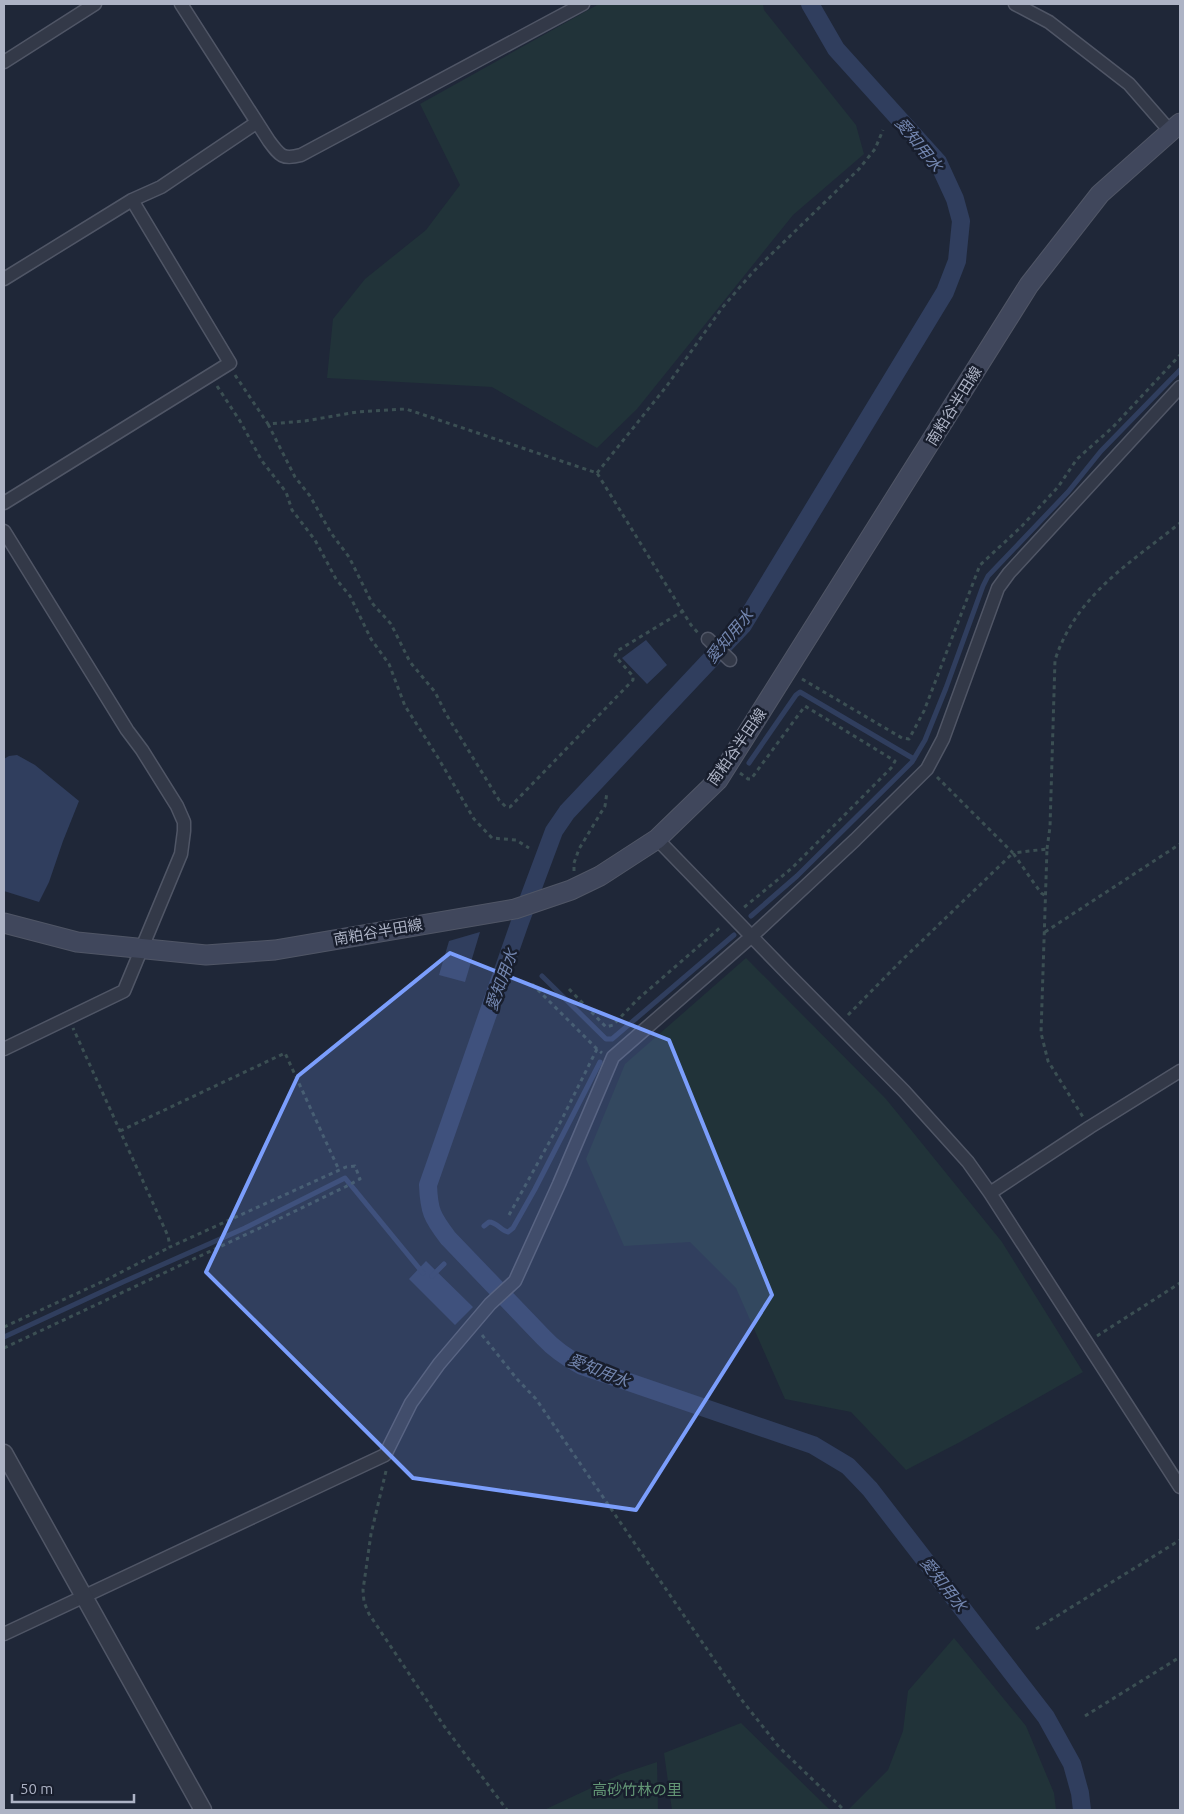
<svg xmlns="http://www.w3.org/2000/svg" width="1184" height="1814" font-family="Ubuntu,'Noto Sans JP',sans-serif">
  <rect width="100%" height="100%" fill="#1f2738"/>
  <path fill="#213339" d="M599,4H763L764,10L856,125L864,154L793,215L637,409L597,448L492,387L327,378L333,319L365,279L426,230L460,185L420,104Z
    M746,958L886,1099L1002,1242L1083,1372L960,1442L906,1470L851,1412L785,1399L736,1288L690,1242L624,1246L586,1159L625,1064Z
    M954,1638L1026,1726L1054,1793L1056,1810H848L888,1770L903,1731L908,1691Z
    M741,1723L830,1810H672L664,1753Z
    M657,1762L658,1810H544L621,1774Z"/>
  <path fill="#303e5e" d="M646,640L667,665L647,684L622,658Z
    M17,755L35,765L79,801L63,841L49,882L39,902L4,891V759L9,756Z
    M480,932L465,982L439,975L449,941Z
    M426,1261L473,1307L455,1325L409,1279Z"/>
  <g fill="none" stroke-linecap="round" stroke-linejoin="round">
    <path stroke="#303e5e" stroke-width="5" d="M749,763L796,695L800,692L914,759
      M751,916L797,876L912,762L925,740L946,688L983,586L988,576L1068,492L1101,451L1180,370
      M542,976L606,1039H612L734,935
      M484,1226L489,1222C497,1222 501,1231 508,1232L513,1228L535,1189L600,1062
      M432,1276L444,1264
      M4,1337L123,1282L245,1228L345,1178L423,1273"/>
    <path stroke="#303e5e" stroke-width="18" d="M810,4L836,49L938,162L955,199L961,221L957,261L945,292L743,625L567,812L554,831L520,922L428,1185C429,1211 432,1217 448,1238L543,1337C555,1350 567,1358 582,1366L813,1445L848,1466L870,1489L1046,1717L1072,1764L1080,1793L1082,1810"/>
    <defs>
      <path id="minor" d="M181,4L269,141C280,156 283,160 301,155L583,4
        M1015,4L1049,22L1129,84L1170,131
        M4,62L95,4
        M4,279L132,200L161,187L256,123
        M4,503L230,363L132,200
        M4,531L127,730L142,750L177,806L184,822V831L181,854L124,991L4,1049
        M708,639L730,660
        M657,839L790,976L904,1091L968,1162L990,1193L1180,1487
        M990,1193L1090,1127L1180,1071
        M4,1634L385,1455L411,1403L439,1364L490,1304L515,1281L559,1184L613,1057L752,936L855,840L927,769L943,739L998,588L1009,573L1180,387"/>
      <path id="tertiary" d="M4,1453L203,1810"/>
      <path id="secondary" d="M4,923L77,942L206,955L275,950L515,909L571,890L600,876L657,839L718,780L1029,285L1100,194L1180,123"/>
    </defs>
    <use href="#minor" stroke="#505666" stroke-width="15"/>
    <use href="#tertiary" stroke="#505666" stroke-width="19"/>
    <use href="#secondary" stroke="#505666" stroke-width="21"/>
    <path stroke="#3b4f53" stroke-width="3" stroke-dasharray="4 4" stroke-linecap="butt" d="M235,375L268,424L305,421L357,412L406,409L597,473L691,625L698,633
      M217,386L240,421L262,461L286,492L292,510L315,540L336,579L350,596L371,639L389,664L405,706L437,756L474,819L492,838L516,840L529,848
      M268,424L295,477L310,496L331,533L349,557L372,603L391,624L410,662L435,692L446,714L499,800L506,807H510L633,680V676L615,656L617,651L683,611
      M597,473L666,387L722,308L752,273L859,169L875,149L883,130
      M802,679L902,738L909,739L924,711L980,565L1021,527L1058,487L1077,459L1113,427L1180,355
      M740,773L748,779H751L805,706L895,761L892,767L792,868L742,909
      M937,777L1013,853L1047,849L1041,1033L1048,1061L1083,1117
      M1047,849L1050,827L1055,660C1077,594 1129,564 1180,523
      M574,871V863L579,849L605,806L607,792
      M1045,932L1180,844
      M532,984L597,1049
      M569,989L606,1027L613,1025L638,999L722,926
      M848,1015L900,962L1013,853L1041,893L1046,896
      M120,1131L285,1053L339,1170
      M509,1215L561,1121L597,1049L602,1053
      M4,1327L106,1280L170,1247
      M482,1335L517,1379L536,1399L741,1699L779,1747L844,1810
      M1097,1336L1180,1283
      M4,1348L264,1226L345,1187L360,1179L355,1166L346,1167L170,1247L168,1236L73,1028
      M386,1471L371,1534L363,1590L364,1602L369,1614L444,1726L507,1810
      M1036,1629L1180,1540
      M1085,1716L1180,1657"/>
    <use href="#minor" stroke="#333948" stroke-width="12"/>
    <use href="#tertiary" stroke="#333948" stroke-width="16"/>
    <use href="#secondary" stroke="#40475c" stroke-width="19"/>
  </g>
  <path fill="#7b9efc" fill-opacity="0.2" stroke="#7b9efc" stroke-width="4" stroke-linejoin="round" d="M450,953L669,1040L772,1295L636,1510L413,1478L206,1272L298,1076Z"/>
  <g text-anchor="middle" stroke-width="5" stroke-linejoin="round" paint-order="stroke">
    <g font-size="15" fill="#adb3c5" stroke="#181e2d">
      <text transform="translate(954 406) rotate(-58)" y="5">南粕谷半田線</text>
      <text transform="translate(737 747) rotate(-55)" y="5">南粕谷半田線</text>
      <text transform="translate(378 932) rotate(-10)" y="5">南粕谷半田線</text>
    </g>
    <g font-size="15" fill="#639675" stroke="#181e2d">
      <text x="637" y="1795">高砂竹林の里</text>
    </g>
    <g font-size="16" font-style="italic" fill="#7386af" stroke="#181e2d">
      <text transform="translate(919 144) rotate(51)" y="6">愛知用水</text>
      <text transform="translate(729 636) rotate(-50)" y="6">愛知用水</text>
      <text transform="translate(501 980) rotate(-70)" y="6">愛知用水</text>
      <text transform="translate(599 1370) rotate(22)" y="6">愛知用水</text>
      <text transform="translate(944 1584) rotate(52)" y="6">愛知用水</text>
    </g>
  </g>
  <rect width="1184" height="1814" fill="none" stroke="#adb3c5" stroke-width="10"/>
  <path d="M12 1794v8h122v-8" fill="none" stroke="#adb3c5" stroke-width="2.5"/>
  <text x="20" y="1794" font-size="15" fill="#adb3c5" stroke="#181e2d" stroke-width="4" paint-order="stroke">50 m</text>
</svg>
